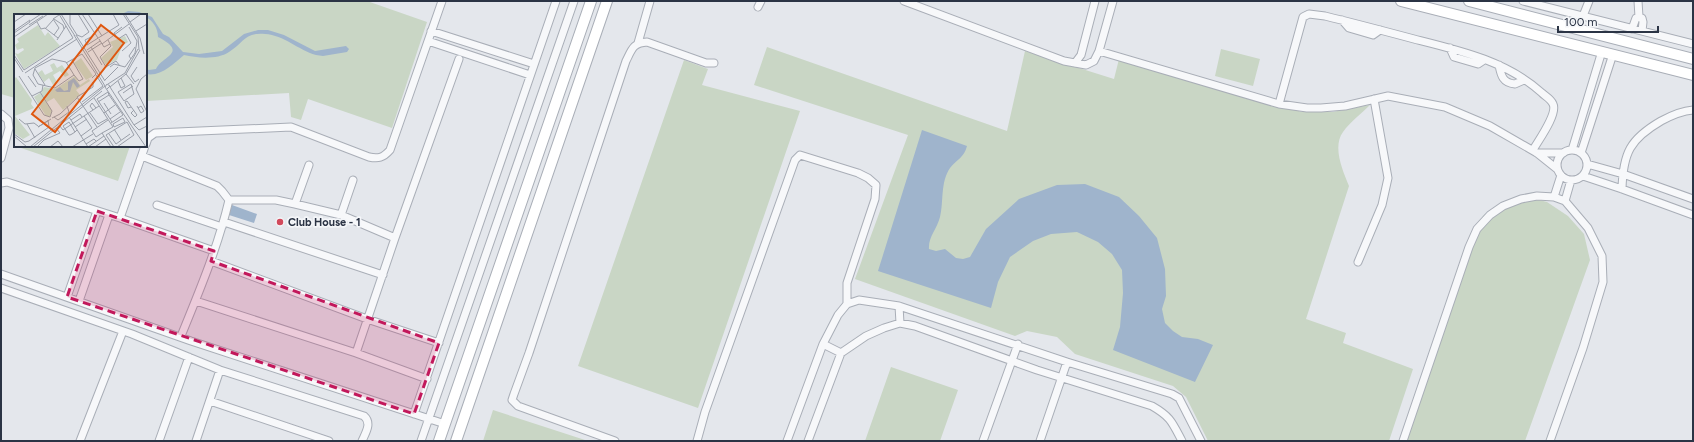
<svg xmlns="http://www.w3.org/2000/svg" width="1694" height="442" font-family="Figtree,sans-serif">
  <rect width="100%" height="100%" fill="#e4e7ec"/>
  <path fill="#c9d6c5" d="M1,1H367L427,22L392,128L308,99L301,120L291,117L289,93L146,101V15H15V98L1,94Z
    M767,47L1007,131L1025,51L1114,79L1119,59L1302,112H1332L1370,105C1362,113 1350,122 1343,132C1332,147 1343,171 1349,186L1306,319L1346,333L1343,343L1413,369L1389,441H1208L1186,397L1173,386L1075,354L1057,337L1027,331L1015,336L855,279L908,135L754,85Z
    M1221,49L1260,59L1253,86L1215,76Z
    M684,60L708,69L702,85L800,111L698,408L578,366Z
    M22,146H130L118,181L21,148Z
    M1520,195L1547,202L1568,216L1584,234L1590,260L1525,441H1405L1474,228L1484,215L1500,204Z
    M891,367L958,390L940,441H865Z
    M493,410L585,440L483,441Z"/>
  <path fill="#9fb4cc" d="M128,11L139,12L152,17L163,34L169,37L183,52L199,54L222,51L244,34L258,30H268L284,35L315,51L346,46L349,49L347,52L323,56L316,55C298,50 284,35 265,34C244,32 244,43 229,52C217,60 197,58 184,55C173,64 161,77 146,74V69L149,70L156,69C162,56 189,53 158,37C158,28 153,21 146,17V15H120Z
    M922,130L967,146C964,158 957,159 950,168C940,183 944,201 940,217C937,229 928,237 929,249L936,251L945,249L956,258L963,259L970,257L986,229L1019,199L1057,185L1085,184L1119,197L1139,216L1157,238L1165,269L1166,296L1162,309L1165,323L1173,331L1182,337L1198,339L1213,345L1195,382L1113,350L1120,327L1123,293L1122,270L1112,254L1098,242L1077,232L1051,234L1033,241L1010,257L998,282L991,308L878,271Z
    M232,205L257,214L254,223L229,215Z"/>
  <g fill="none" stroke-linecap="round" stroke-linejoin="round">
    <defs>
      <path id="street" d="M904,1L1064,61L1086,65L1094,61L1099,51L1113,1
        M1523,1L1693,44
        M1638,1L1639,17
        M758,7L761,1
        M1583,16L1589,1
        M1342,20L1349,28L1373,35L1380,30
        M1632,29L1636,18L1639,17L1642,18L1643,22L1642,31
        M431,31L534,64
        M428,41L530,75
        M638,43L650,1
        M1450,48L1454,57L1478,64L1484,60
        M1099,51L1279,104L1307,108H1321L1345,106L1388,96L1445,107L1490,126L1537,153L1557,169
        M1075,63L1081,55L1095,1
        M1499,65C1501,76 1503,83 1515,84L1524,80
        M1279,104L1303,17L1309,14L1325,16C1354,23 1384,31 1414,39C1458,50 1507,61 1542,93C1545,96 1551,99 1553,104C1558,114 1538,141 1533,150
        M1,114L8,120L9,128L1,158
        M146,144L148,138L155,133L291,127L369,157C378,159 383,158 390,150L442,1
        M1557 165a15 15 0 1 1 30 0a15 15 0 1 1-30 0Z
        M1572,150L1602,51
        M1537,153H1563
        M1581,153L1613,54
        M142,156L217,186L222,191L229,200C218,247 199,292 181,336
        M1587,164L1623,174L1693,199
        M1583,176L1622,189L1693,215
        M1,183L7,182L120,218L214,251
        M1622,189C1623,153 1630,139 1661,121C1672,115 1681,111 1693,110
        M1554,197L1561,175
        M229,200H276L295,204L341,215L395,238
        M1565,201L1571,180
        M295,204L309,165
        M157,205L222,227
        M341,215L353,180
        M120,218L145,146
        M224,222L383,275
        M211,261L367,319L439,343
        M1358,262L1382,205L1388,178L1374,99
        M1,274L191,341L445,424
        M1,288L132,334L220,370L364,416C372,423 366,432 362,441
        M67,297L97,211
        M79,301L109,215
        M196,301L356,353L427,379
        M899,306L900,323
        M823,344L841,353
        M356,353L395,238L459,59
        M210,401L329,441
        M414,414L556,1
        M80,441L123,331
        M159,441L189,357
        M196,441L220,370
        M421,441L574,1
        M615,441L518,406L512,400L514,394L529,353L626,61C632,49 633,43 647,42L706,63H714
        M697,441L705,412L795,160L800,155L858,173L868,178L876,185L875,199L847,283V304
        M787,441L823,344L838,315L847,304L859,300L899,306L1067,362L1172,394L1179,398L1201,441
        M808,441L841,353L866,336L884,328L900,323L915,326L1037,370L1152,406C1171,417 1172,422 1182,441
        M983,441L1018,344
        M1040,441L1067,362
        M1403,441L1469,247L1477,229L1490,215L1503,206L1521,199L1537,196L1554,197L1565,201L1588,228L1602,256L1603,282L1583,348L1550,441"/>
      <path id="secondary" d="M1401,1L1693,75
        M1469,1L1693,59
        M439,441L591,1
        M456,441L607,1"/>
    </defs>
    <use href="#street" stroke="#a9aeb7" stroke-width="9"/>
    <use href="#secondary" stroke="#a9aeb7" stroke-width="12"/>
    <use href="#street" stroke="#f7f8fa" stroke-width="7"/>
    <use href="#secondary" stroke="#fff" stroke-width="10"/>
  </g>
  <path fill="#c2185b" fill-opacity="0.2" stroke="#c2185b" stroke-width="3" stroke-dasharray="8 5" stroke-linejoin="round" d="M97,211L214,251L211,261L439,343L414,414L67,297Z"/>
  <circle fill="#d1495b" stroke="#f4f6f9" stroke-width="1.5" cx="280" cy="222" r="4"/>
  <g text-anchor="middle" stroke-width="3.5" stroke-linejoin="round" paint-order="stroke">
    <g font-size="11" font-weight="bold" fill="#2b3445" stroke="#f4f6f9" text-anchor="start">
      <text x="288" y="226">Club House - 1</text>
    </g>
  </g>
  <g transform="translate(14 14)">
    <rect width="133" height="133" fill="#e4e7ec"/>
    <path d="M24,11L31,22L34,18L46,32L10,55L1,39L4,40L10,36L9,34L3,36L1,31L5,28L3,25ZM111,22L114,28L108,32L103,46L92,51L87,44L99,33L96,28ZM67,44L79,62L72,66L60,49ZM40,49L43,54L48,51L55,61L51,63L46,57L39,61L43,68L39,71L35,64L30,68L24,59L28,56L31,61L39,57L36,51ZM61,62L66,71L75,65L76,67L62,76L66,81L61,85L49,96L40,84L33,88L27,79L30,73L41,75ZM2,63L18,86L17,90L20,94L1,102L16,121L9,125L0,119V65ZM26,79L38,97L36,102H32L20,83Z" fill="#c9d6c5"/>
    <path d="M60,64L66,72L63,74L59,68L56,78H43L41,76L46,73L50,77L54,76V68Z" fill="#9fb4cc"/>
    <path fill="none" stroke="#9a9fa9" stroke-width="1" d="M47,0L61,22M56,0V10L63,21L68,23L75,18L64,0M68,0L84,24M74,0L88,22M109,0L124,23L125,36M111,0L126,24L130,40M40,5L49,11L50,15M0,8L12,0M15,8L27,0M23,8L27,15L31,14L44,24M116,8L127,0M15,11L29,2M108,13L100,19L104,25L112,20L117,29L108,37M31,15L39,6M0,17L16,6M122,17L133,10M0,19L16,8M40,21L45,14L39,5L45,1M60,21L91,72M62,21L91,67M79,22L71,26L73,31L105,11L99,0M0,23L34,0M85,25L90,33L96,30M43,26L52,12M94,26L97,32L86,43L92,53L102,47L106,52M88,30L115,10M77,33L88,51M73,36L86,27M126,36L112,60L96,73L120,111L133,103M74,38L88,29M0,41L10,56L59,24L45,0M0,44L9,58M38,45L52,48L60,61L41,74L24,70L19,61L21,54ZM117,45L115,42L121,33M58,46L69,65L65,67L60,61M52,49L68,40L82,60L78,64M96,53L100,50L111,53L121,39L123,27L115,13M123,53L117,62L121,68L125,65M21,55L31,71M11,59L63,25M112,60L120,70M133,60L127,65L122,75L133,98M5,62L30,101L36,103L38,97L26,78M14,62L22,73M91,66L104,53M104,67L107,74L111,72L107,64M94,70L111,59L124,35M117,70L120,80L110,87L104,78ZM93,75L96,72L93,70L91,73L132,133M109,79L119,72M95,81L94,78L83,85L98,108M95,81L109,101M18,82L28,77L29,71M63,83L83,113M63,83L79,73V68M80,84L99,113L88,119L97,133M68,88L89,72L82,61M84,88L95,81M90,89L97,100M123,92L127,99L130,97L127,92L124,94M117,93L114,94L111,88L113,87L123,101L121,103L117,99L120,96M79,96L76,92L78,89L82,94M76,99L84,110L93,105M90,99L101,91M40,103L44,106L55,98L53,92M55,103L74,133M38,104L46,100L63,84M109,104L111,108L100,113L99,110ZM5,105L11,110L20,109L24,112M96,105L106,98M35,106L24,113L37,105M57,106L66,100L68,103M97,109L109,101M13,110L21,124M45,111L49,116L85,92M120,111L125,116L133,112M61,113L73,105M100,115L107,126M61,118L55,108L49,112L55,121H56L58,120L61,118L63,116M88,119L82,123L78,117L94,106M0,120L11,128L15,127L35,113L34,106M95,120L102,130M92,121L113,108L120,121L103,133M92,121L100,133M0,122L13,133M67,122L78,114L70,102M72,130L80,125L82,127M102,130L116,120M16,133L91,72M19,133L88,77M23,133L30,126L46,119L42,114M36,133L44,127L49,133M58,133L79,120M74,133L90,122M81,133L92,125"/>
    <path fill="#df570f" fill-opacity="0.15" stroke="#df570f" stroke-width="2" d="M87,11L110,29L41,118L18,100Z"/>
    <rect width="133" height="133" fill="none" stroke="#2b3445" stroke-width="2"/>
  </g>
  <rect width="1694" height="442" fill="none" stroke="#2b3445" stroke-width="4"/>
  <path d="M1558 26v6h100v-6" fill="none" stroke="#2b3445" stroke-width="2"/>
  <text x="1564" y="26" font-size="12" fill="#2b3445" stroke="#f4f6f9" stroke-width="3" paint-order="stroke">100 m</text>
</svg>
